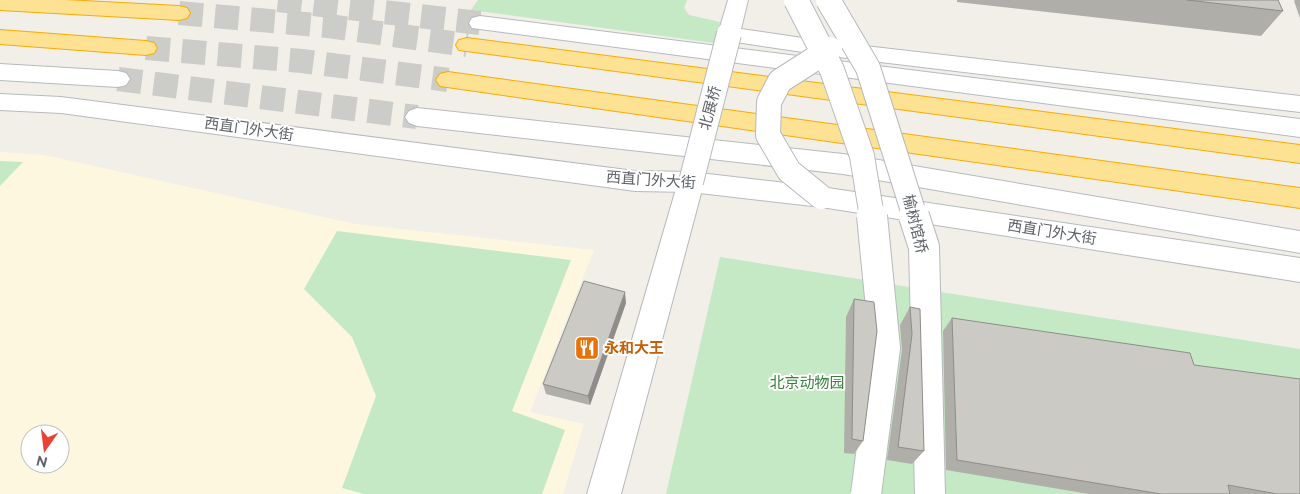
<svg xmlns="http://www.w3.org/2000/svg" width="1300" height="494" font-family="Raleway,'Noto Sans SC',sans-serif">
  <rect width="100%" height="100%" fill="#f1efe8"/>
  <path fill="#fef7e0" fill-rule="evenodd" d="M0,152L44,155L355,224L594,250L530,412L584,424L563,494H0ZM30,434H60V464H30Z"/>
  <path fill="#c5e8c5" d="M478,0H687L684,8L689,15L720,22L714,43L471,10Z
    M0,161L23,162L0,186Z
    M337,231L571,260L512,411L565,430L542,494H364L342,488L376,396L352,337L304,289Z
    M720,257L1300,349V494H666Z"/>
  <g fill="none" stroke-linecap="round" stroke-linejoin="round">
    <path stroke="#ccccc8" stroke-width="24" stroke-dasharray="24 12" stroke-linecap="butt" d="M278,0L480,23
      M118,79L417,117"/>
    <path stroke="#ccccc8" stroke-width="24" stroke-dasharray="24 12" stroke-linecap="butt" d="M179,13L328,26L467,45
      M146,48L302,61L448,80"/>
    <defs>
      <path id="street" d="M691,172L700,175L704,182L621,494H587L678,182L682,175Z"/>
      <path id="secondary" d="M728,0H748L741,29L830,42L1300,96V112L830,56L729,41L721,39L718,34Z
        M480,16L1300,119V137L472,28L469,23L472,18Z
        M0,64L118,71L126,73L130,79L126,85L118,87L0,80Z
        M0,94L61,97L635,171L691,172L821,187L1300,258V282L821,207L691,192L635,191L61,113L0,110Z
        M417,108L843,154L1300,231V253L843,174L417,126L409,123L405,117L409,111Z"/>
      <path id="highway" d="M0,0H65L179,6L187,8L190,13L187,18L179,20L0,10Z
        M0,30L146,41L154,43L157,48L154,53L146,55L0,44Z
        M467,38L1300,145V163L459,50L456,45L459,40Z
        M448,72L1300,188V208L440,86L436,80L440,74Z"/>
    </defs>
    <use href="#street" stroke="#b5b8bc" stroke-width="2"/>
    <use href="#secondary" stroke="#b6babf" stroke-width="2"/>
    <use href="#highway" stroke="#f9ab00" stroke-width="2"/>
    <use href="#street" fill="#fff" fill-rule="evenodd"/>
    <use href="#secondary" fill="#fff" fill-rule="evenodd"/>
    <use href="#highway" fill="#fde293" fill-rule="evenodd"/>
    <defs>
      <path id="secondary-bridge-far1" d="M796,0L832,70L862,156L872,217
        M828,0L868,68L915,217
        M691,182L729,34
        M821,197L789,171L768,135L769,102L780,81L830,49"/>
      <path id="secondary-bridge" d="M914,216L924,247L930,494
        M866,494L885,348L872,216"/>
    </defs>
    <use href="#secondary-bridge-far1" stroke="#b6babf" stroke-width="26" stroke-linecap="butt"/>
    <use href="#secondary-bridge" stroke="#b6babf" stroke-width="32" stroke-linecap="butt"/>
    <use href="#secondary-bridge-far1" stroke="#fff" stroke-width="24"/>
    <use href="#secondary-bridge" stroke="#fff" stroke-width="30"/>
  </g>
  <path fill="#afaea9" d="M957,0H1278L1283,11L1261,36L957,2Z
    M1295,0H1300V18L1294,1Z
    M854,299L863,441L854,454L844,453L846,317Z
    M626,303L590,405L546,394L543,384Z
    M910,307L924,451L912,464L887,460L902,350L900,325Z
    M952,318L1194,365L1300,494H1089L946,470L943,331Z"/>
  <path fill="#8f8d8a" d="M625,292L626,303L590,405L588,396Z"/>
  <path fill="#cccac5" stroke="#8f8d8a" d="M1187,0H1278L1283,11Z
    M584,281L625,292L588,396L543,384Z
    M854,299L874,302L877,331L863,441L852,439Z
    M910,307L920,309L924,451L898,447L912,334Z
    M952,318L1190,353L1194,365L1300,379V494H1277L1228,485L1230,494H1161L957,460Z"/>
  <defs>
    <symbol id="restaurant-square" viewBox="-11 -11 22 22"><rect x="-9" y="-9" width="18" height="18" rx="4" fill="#e8710a" stroke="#fff"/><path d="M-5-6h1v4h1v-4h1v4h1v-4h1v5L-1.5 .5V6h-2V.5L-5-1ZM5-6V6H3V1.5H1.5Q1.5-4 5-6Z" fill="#fff"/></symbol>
  </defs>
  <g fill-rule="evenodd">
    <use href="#restaurant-square" x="573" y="334" width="28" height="28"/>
  </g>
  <g text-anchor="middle" stroke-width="4" stroke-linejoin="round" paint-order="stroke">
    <g font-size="15" fill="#5f6368" stroke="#fff">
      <text transform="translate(710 108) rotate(-75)" y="5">北展桥</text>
      <text transform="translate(249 129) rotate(8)" y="5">西直门外大街</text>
      <text transform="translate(651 180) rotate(4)" y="5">西直门外大街</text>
      <text transform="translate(915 224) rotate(76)" y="5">榆树馆桥</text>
      <text transform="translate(1052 232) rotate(9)" y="5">西直门外大街</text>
    </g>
    <g font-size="15" font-weight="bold" fill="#c56008" stroke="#fff" text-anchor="start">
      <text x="604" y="353">永和大王</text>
    </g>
    <g font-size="15" fill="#348238" stroke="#fff">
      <text x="807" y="388">北京动物园</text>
    </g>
  </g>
  <g transform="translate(45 449) rotate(194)"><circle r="24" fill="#ffffff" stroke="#bfc1c3"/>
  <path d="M0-4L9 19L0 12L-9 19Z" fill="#ea4335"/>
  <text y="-8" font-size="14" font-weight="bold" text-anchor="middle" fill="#5f6368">N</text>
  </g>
</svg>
